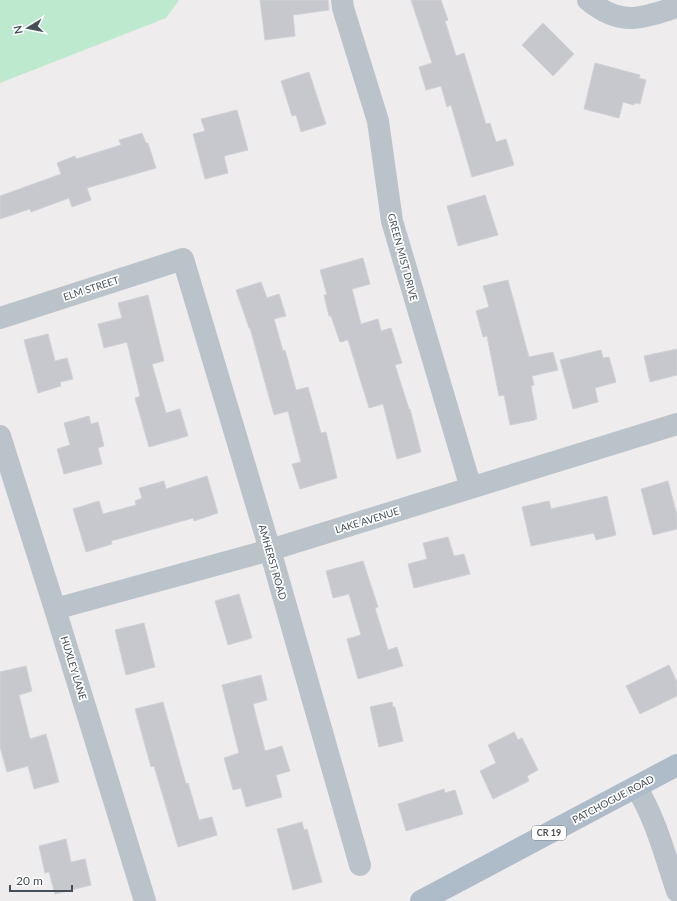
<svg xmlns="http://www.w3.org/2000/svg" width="677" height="901" font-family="Lato,sans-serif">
  <rect width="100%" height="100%" fill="#eeecec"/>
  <path fill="#bde9cf" d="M0,0H179L166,18L0,83Z"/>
  <path fill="#c7c8ce" stroke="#d0d2d7" d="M260,0H328L329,10L293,15L295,36L265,40Z
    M411,0H441L448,20L445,21L456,56L464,53L486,124L490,123L496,142L506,139L514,165L472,177L451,105L447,107L441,86L426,90L419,67L432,63Z
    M543,23L574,54L553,76L522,45Z
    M595,63L640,75L639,78L646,80L640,104L635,103L634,105L623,102L619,118L584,109Z
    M309,72L326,124L301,132L296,115L292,116L281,81Z
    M237,110L248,150L224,156L228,173L205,179L193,134L205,131L201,119Z
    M142,133L146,143H148L156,168L87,188L91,200L72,207L69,198L31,212L30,209L0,219V196L61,174L57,163L75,156L76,159L121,145L119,140Z
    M485,195L498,235L458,246L447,206Z
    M363,258L370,284L352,289L361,324L378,319L381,331L391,328L402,363L395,365L409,409H410L421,452L397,459L383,404L369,408L348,340L340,342L331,316H329L324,295H327L320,270Z
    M508,280L529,357L553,352L558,370L532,376L534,385L531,386L537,419H535V420L510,425L504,395L499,396L487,336L483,337L476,311L489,307L483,286Z
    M261,282L267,298L279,294L286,316L274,319L283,351L285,350L296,390L308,387L321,433L326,432L337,478L300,489L292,464L301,462L288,411L274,415L250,328H249L236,290Z
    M148,295L164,361L152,364L166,413L180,409L188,436L149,447L135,398L140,396L127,342L104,348L98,324L122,318L118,303Z
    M48,334L55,361L67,358L73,379L60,382L61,386L38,393L24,340Z
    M677,349V375L650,382L644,356Z
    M601,350L603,358L609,357L616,382L595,388L598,402L573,409L560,360Z
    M89,416L91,424L98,422L104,446L98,448L102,464L64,474L57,449L70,445L64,423Z
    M207,476L218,513L194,521L193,518L111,541L112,544L86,552L73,509L99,501L103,514L136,505L135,501L142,498L139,488L164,481L166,489Z
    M668,481L677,515V529L653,535L641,489Z
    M607,496L616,535L596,540L594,533L531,546L522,507L549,501L551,509Z
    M448,537L454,556L464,554L470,574L414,588L408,564L427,559L423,543Z
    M363,561L378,607L375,608L388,650L397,647L403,666L358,679L347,639L361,635L349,594L333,598L326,571Z
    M239,594L252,638L228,645L215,601Z
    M144,623L155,667L126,675L115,630Z
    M669,665L677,682V696L640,714L626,686Z
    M26,666L32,691L19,695L30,739L46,734L59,782L34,789L28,766L7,772L0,747V672Z
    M261,675L267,700L253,704L265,751L282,746L290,771L276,775L282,797L246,807L241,788L233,790L224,758L239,753L222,685Z
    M163,702L186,784L188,783L199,820L212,817L217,835L178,847L154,766L151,767L135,709Z
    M392,702L393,707H395L403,741L379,747L370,707Z
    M514,732L518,740L522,738L538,770L527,776L529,781L493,799L480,771L496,763L488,745Z
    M444,789L445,793L455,790L463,814L406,831L398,804Z
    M302,822L304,830L307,829L322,882L293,890L277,829Z
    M66,839L71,862L85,859L91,885L55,894L49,872L45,873L39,846Z"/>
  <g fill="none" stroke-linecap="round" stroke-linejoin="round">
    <path stroke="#bbc3ca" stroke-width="22" d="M342,0L343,8L378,121L392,221L471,488
      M588,0C600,10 615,18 631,18C645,18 663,11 677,7
      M0,318L183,259L270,550L360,865
      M0,436L55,609L145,901
      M55,609L270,550L677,424
      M636,787C656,819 665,856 677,891"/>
    <path stroke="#aebbc9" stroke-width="22" d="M421,901L677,765"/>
  </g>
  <g text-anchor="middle" stroke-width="3.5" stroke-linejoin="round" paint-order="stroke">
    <rect fill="#fff" stroke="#7e8489" stroke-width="1" x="532" y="826" width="34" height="14" rx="3"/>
    <g font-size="9" font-weight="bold" fill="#464f57">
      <text x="549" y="836">CR 19</text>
    </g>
    <g font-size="10" fill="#464f57" stroke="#fff">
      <text transform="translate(403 257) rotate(75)" y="4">GREEN MIST DRIVE</text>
      <text transform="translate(91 288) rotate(-18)" y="4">ELM STREET</text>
      <text transform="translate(367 520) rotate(-17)" y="4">LAKE AVENUE</text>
      <text transform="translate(273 562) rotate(74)" y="4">AMHERST ROAD</text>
      <text transform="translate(74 668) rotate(73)" y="4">HUXLEY LANE</text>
      <text transform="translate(613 799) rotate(-28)" y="4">PATCHOGUE ROAD</text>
    </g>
  </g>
  <g transform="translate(28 28) rotate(260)" stroke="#ffffff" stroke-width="3" paint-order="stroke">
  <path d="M0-3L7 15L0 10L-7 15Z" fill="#464f57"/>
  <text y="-6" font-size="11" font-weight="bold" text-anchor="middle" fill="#464f57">N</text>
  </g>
  <path d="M10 885v6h62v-6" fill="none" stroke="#464f57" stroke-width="2"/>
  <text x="16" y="885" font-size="12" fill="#464f57" stroke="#ffffff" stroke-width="3" paint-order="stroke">20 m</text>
</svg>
